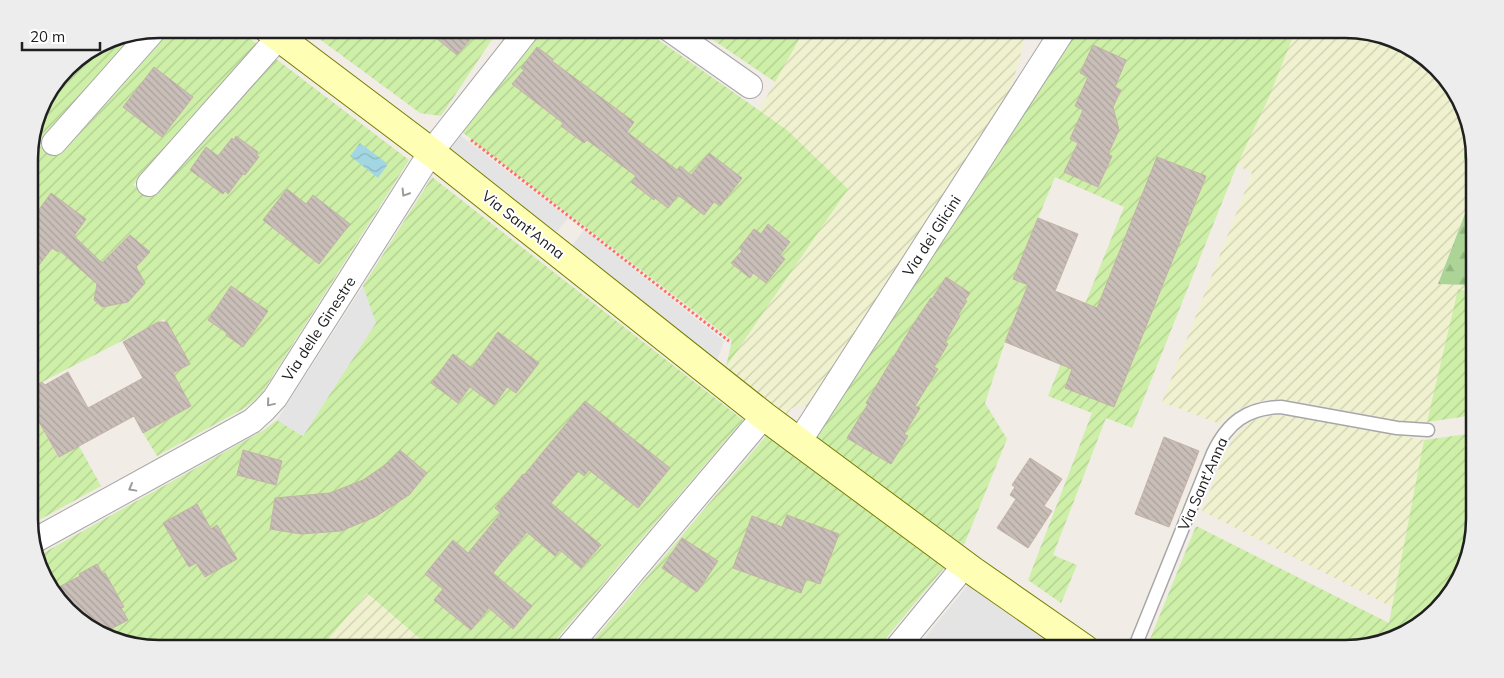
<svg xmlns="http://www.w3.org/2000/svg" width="1504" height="678" font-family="Mulish,sans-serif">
  <defs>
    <pattern id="farmland-furrows" width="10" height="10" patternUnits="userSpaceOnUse" patternTransform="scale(1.25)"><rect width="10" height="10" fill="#f0f1cf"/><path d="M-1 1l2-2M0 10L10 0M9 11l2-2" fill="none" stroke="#ceceb1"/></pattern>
    <pattern id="forest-firs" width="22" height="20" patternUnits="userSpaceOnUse" patternTransform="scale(1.25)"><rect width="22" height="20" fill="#abd496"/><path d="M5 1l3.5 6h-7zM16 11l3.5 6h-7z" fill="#93b681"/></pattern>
    <pattern id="garden-furrows" width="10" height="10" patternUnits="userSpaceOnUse" patternTransform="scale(1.25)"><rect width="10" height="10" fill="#cdefa7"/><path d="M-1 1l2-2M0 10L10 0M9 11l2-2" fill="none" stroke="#b0cd8f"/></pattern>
    <pattern id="water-waves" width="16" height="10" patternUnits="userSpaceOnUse" patternTransform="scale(1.25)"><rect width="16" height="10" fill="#a2d6e2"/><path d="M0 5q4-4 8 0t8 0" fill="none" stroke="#8bb7c2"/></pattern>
    <pattern id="building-back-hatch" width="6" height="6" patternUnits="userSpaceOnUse" patternTransform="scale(1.25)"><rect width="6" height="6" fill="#c9beb8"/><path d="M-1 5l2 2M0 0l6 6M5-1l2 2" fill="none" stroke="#aca39e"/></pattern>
  </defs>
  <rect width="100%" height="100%" fill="#f1ece5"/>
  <path fill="url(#farmland-furrows)" d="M805,29H1028L1009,95L810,407L799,406L792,408L786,415L726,367L848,189L787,130L759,110Z
    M1296,29H1346L1395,38L1448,79L1467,123L1465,132L1464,159L1471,198L1438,283L1467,285L1474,257L1475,293L1458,289L1427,422L1410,423L1307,403L1269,399L1250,404L1233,412L1220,424L1162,402L1252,173L1237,165L1269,97Z
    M1279,415L1304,418L1424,440L1392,607L1202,511L1225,453L1237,432L1254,419Z
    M367,593L432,649H320Z"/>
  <path fill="url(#forest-firs)" d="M1467,123L1474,141V257L1467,285L1438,284L1471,198L1464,159L1465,132Z"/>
  <path fill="url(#garden-furrows)" d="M171,29H237L257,44L133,185L155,195L276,59L409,160L262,393L253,402L243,409L157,456L143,433L191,406L173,373L190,364L164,319C120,343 74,364 30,389L29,149L42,101L73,61L109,38L130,34L133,36L38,144L51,155L63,152Z
    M306,29H499L441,116L420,113Z
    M544,29H643L787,130L848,189L726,367L732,340L462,132Z
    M697,29H805L775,82Z
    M1074,29H1296L1269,97L1237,165L1132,428L1106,418L1053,555L1077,565L1061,603L1028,580L1092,413L1048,396L1124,207L1055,177L1013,279L1028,285L1005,342L985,403L1007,439L964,545L816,439Z
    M432,177L743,420L548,649H432L367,593L320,649H158L109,640L56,599L38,556L264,430L277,420L303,436L375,323L363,286Z
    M1458,289L1475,293V415L1427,422Z
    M30,406L58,457L79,446L101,486L30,525Z
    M1475,433V520L1466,569L1418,627L1354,649H1146L1196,526L1389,623L1424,440Z
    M766,436L944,568L877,649H586Z"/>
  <path fill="#e4e4e4" d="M460,135L568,218L555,234L448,150Z
    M584,230L724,341L717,361L572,246Z
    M363,286L376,323L303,436L277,420Z
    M968,585L1060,649H942L924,639Z"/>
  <path fill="url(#water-waves)" d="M360,143L388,164L378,178L350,156Z"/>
  <path fill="url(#building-back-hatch)" stroke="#c4b2a6" d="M425,29H479L457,55Z
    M1093,45L1126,60L1115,87L1121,90L1113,107L1119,130L1108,154L1112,156L1098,187L1064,172L1078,143L1070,139L1083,110L1075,106L1088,77L1080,73Z
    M537,47L553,59L552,61L634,122L627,132L677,170L680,166L691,175L709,153L742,178L720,206L714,202L704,215L678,195L668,208L655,198L654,200L631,182L636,176L587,140L584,143L561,126L563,123L512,84L524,70L521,68Z
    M154,67L193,97L162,137L123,107Z
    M236,136L258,152L256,155L259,157L245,175L243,174L228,194L225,191L223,194L190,170L206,147L218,156L232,138L234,140Z
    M1157,157L1206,176L1114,407L1065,388L1072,369L1005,342L1028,285L1013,279L1038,218L1078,234L1055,291L1097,308Z
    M287,189L306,204L313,195L350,224L319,264L263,220Z
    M51,193L86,219L74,236L102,263L130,235L150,252L136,267L145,283L128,302L102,307L94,300L97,284L59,250L58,252L52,248L29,278V223Z
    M768,224L790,242L780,255L785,259L766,283L753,273L750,278L731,263L742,251L739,248L754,229L761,234Z
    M946,277L970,293L965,300L967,301L958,315L960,316L945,342L948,344L934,367L938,369L915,406L920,408L904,434L908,436L891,464L847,438L868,404L866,403L914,323L931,298L932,299Z
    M231,286L268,311L243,347L226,335L227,333L208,320Z
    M158,322H167L190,364L173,373L191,406L143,433L134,416L59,457L30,406V389L42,382L45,385L68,372L88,408L143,378L123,342Z
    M498,332L539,363L516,393L507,387L494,405L470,387L458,403L431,383L453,354L472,368Z
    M585,401L670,468L638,508L589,470L584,476L578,471L551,503L601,545L581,568L560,550L555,556L527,532L493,573L532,606L513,629L489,608L471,630L434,600L443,589L425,574L453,540L468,553L501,513L495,508L523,474L524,475Z
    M1164,437L1199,451L1169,527L1135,514Z
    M243,450L282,461L276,485L237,475Z
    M400,450L427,473L409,495L375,517L341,531L301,534L270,529L275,498L330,493L363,480L385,465Z
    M1030,458L1062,479L1044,506L1052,511L1028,548L997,528L1016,499L1010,495L1015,487L1012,485Z
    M197,504L211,529L217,525L237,559L205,577L196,563L189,567L163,523Z
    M787,515L839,534L820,584L806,579L801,593L733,568L752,516L782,527Z
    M682,538L718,561L697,592L662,568Z
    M97,564L103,574L105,573L124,607L121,608L128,620L109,630L108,628L99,632L72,611L59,587L80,576L79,574Z"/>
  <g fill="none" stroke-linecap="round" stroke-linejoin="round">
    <defs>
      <path id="lane" d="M1134,649L1213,453C1228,422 1247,408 1281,407L1397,428L1428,430"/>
      <path id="street" d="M669,29L750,86
        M54,143L155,29
        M149,184L279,37
        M799,442L1064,29
        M32,542L252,421L264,410L275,398L431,152L528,29
        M567,649L764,416
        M896,649L965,565"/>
      <path id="secondary" d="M268,29L431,152L764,416L973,571L1085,649"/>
    </defs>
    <use href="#lane" stroke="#a7a7a7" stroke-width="15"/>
    <use href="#street" stroke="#a7a7a7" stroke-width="26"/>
    <use href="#secondary" stroke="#757d00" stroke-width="30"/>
    <path stroke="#ff7168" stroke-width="3" stroke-dasharray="2.5 2.5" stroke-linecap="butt" d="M471,140L729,341"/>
    <use href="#lane" stroke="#fff" stroke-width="12"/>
    <use href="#street" stroke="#fff" stroke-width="24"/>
    <use href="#secondary" stroke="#feffb5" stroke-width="28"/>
  </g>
  <defs><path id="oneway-chevron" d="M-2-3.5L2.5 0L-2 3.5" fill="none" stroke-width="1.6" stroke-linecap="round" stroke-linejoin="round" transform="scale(1.25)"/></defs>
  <g stroke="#9b9b9b">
    <use href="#oneway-chevron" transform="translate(405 193) rotate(122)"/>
    <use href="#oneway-chevron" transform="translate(270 403) rotate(130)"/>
    <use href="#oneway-chevron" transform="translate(132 488) rotate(151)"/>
  </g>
  <g text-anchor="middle" stroke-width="4" stroke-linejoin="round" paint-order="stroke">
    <g font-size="15" fill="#202020" stroke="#fff">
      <text transform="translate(523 225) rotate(38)" y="5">Via Sant'Anna</text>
      <text transform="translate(932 236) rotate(-57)" y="5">Via dei Glicini</text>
      <text transform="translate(319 329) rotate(-57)" y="5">Via delle Ginestre</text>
      <text transform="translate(1203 484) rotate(-66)" y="5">Via Sant'Anna</text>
    </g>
  </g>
  <path d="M0 0H1504V678H0ZM159 38H1345A121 121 0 0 1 1466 159V519A121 121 0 0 1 1345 640H159A121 121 0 0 1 38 519V159A121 121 0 0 1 159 38Z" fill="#ededed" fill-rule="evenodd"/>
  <path fill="none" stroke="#202020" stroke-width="2.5" d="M159 38H1345A121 121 0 0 1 1466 159V519A121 121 0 0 1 1345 640H159A121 121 0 0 1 38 519V159A121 121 0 0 1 159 38Z"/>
  <path d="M22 42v8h78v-8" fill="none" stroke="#202020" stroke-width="2.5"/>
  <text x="30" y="42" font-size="15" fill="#202020" stroke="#ffffff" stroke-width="4" paint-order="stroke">20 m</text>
</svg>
